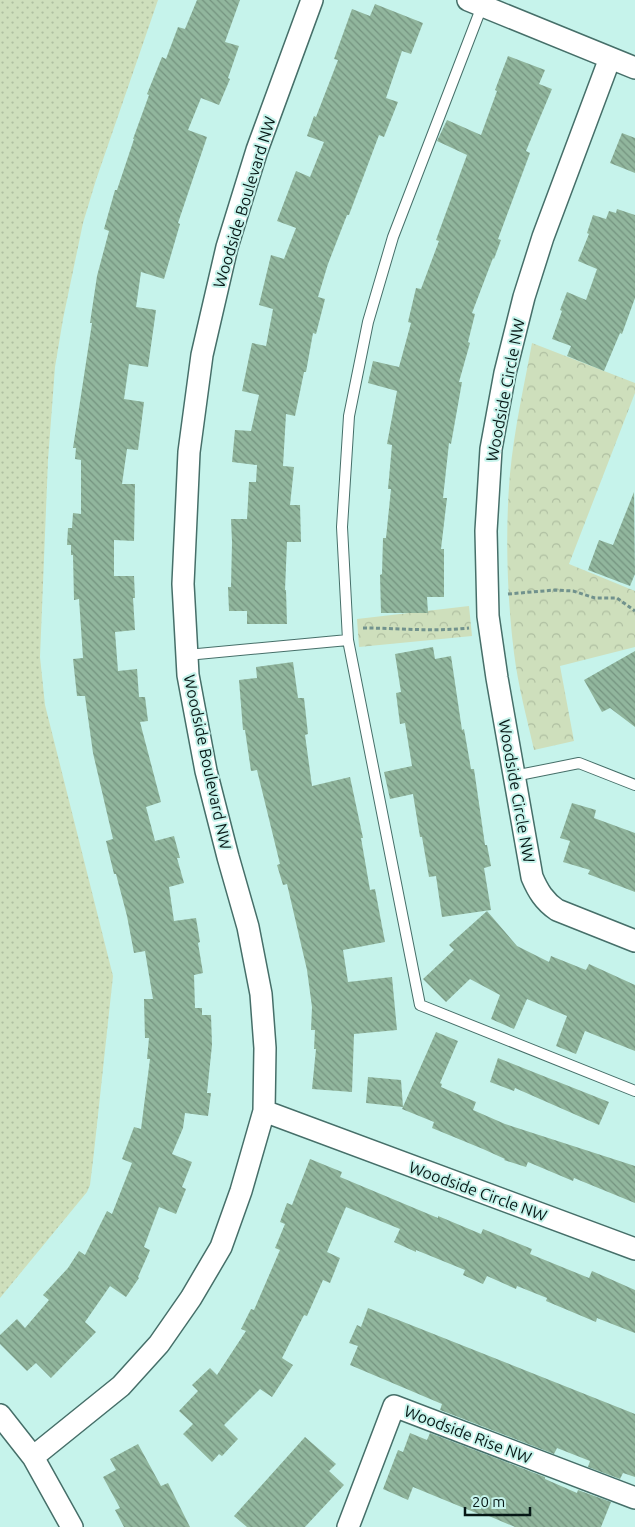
<svg xmlns="http://www.w3.org/2000/svg" width="635" height="1527" font-family="Ubuntu,sans-serif">
  <defs>
    <pattern id="grass-dots" width="8" height="8" patternUnits="userSpaceOnUse" patternTransform="scale(1.25)"><rect width="8" height="8" fill="#cedfbc"/><path d="M2 2h.1M6 6h.1" fill="none" stroke="#afbfa1" stroke-width="1.8" stroke-linecap="round"/></pattern>
    <pattern id="forest-crowns" width="20" height="18" patternUnits="userSpaceOnUse" patternTransform="scale(1.25)"><rect width="20" height="18" fill="#cedfbc"/><path d="M2 6a3 3 0 1 1 6 0M12 15a3 3 0 1 1 6 0" fill="none" stroke="#afbfa1"/></pattern>
    <pattern id="building-back-hatch" width="6" height="6" patternUnits="userSpaceOnUse" patternTransform="scale(1.25)"><rect width="6" height="6" fill="#91b69d"/><path d="M-1 5l2 2M0 0l6 6M5-1l2 2" fill="none" stroke="#74937f"/></pattern>
  </defs>
  <rect width="100%" height="100%" fill="#c6f3eb"/>
  <path fill="url(#grass-dots)" d="M0,0H158L96,180L83,223L63,319L55,367L48,460L40,657L45,705L113,976L94,1152L90,1185L87,1192L0,1298Z"/>
  <path fill="url(#forest-crowns)" d="M532,343L635,383V393L569,564L635,591V647L560,666L574,741L534,750C527,718 518,686 514,653C507,598 505,530 510,474C514,430 524,386 532,343Z
    M469,606L472,636L359,647L357,619Z"/>
  <path fill="url(#building-back-hatch)" d="M197,0H240L225,42L239,46L228,78L230,79L219,105L201,98L188,130L207,137L178,223L180,224L164,279L141,272L136,307L156,310L148,367L129,364L124,399L144,402L138,450L127,449L122,484H135L134,541L114,540V576H134L135,598H133L135,630L115,632L118,671L137,669L139,697H145L148,721L140,722L161,802L146,807L155,841L174,836L180,858H177L184,883L169,887L174,921L196,918L200,942L198,943L203,973L194,975L195,1008H202V1015H211L212,1045L207,1093H211L208,1116L185,1113L183,1128L172,1154L192,1162L182,1187L186,1189L176,1214L159,1207L144,1247L150,1250L138,1277L139,1278L126,1297L110,1286L85,1322L96,1332L51,1378L36,1363L27,1371L0,1344V1335L17,1319L25,1328L49,1300L43,1295L68,1268L79,1251L85,1255L107,1211L112,1214L132,1163L122,1159L134,1127L141,1129L150,1059H147L149,1038H145L144,999H153L145,951L134,953L127,916L116,874H114L106,841L113,839L93,753L85,696H77L73,659L83,658L79,599L74,600L73,555H71V545H67L68,528H72L73,513L81,514V460L75,459L76,448H73L92,323H90L97,276L109,231L104,229L115,190H117L134,139H133L149,95L147,94L162,57L166,59L178,27L185,29Z
    M375,4L423,23L411,54L402,51L386,98L398,102L384,137L379,135L349,215H347L328,264L318,297L325,299L316,334L313,333L306,372H304L295,416L286,414L283,466L294,467L290,505H300L301,542H287L285,590H286L287,624H247V611H229L228,587H231L232,542L231,519H247L249,482H256L257,465L232,462L235,430L251,431L259,395L242,391L252,343L266,346L273,309L259,305L271,255L284,259L296,228L277,221L296,171L310,177L324,142L307,136L314,116L316,117L338,60L334,59L352,9L370,16Z
    M508,56L545,70L539,84L552,89L526,151L530,153L498,239L501,240L494,259L493,258L472,313L475,314L468,342L470,343L459,382H462L451,444L449,443L443,498H447L441,549H444V597H427L428,613H381L380,575L382,574L383,538H386L391,489H388L392,445L387,444L397,391L368,383L373,361L399,367L411,323L408,322L416,288L421,289L439,241L436,240L467,155L437,141L447,120L481,135L497,91L495,90Z
    M622,133L635,138V173L610,163Z
    M617,209L635,215V298L622,334L620,333L604,371L567,356L571,346L552,339L562,311L560,310L567,292L586,300L597,269L578,261L589,234L587,233L593,215L606,219L609,211L616,213Z
    M634,492L635,574L630,586L588,570L599,540L613,545Z
    M433,647L435,659L451,656L462,730L464,729L471,769H474L485,845H487L491,866L484,868L491,910L442,917L436,876L429,877L422,837H420L413,794L390,799L384,772L412,766L405,723L400,724L396,693L401,692L395,654Z
    M635,651V727L610,708L602,712L584,680Z
    M293,662L298,698H304L308,734L305,735L312,786L350,777L363,838H361L370,890L375,889L385,942L343,950L348,982L392,977L397,1030L354,1034L352,1092L312,1089L316,1049H314L315,1030H311L312,1007L307,970L287,884L283,885L277,865L280,864L257,770L251,771L245,730H243L239,680L257,678L256,667Z
    M572,803L596,810L594,818L635,833V892L588,874L590,870L563,862L570,841L560,838Z
    M487,911L517,946L549,962L551,956L586,970L589,964L635,985V1051L585,1031L576,1054L556,1046L567,1016L527,999L514,1029L491,1019L500,995L470,979L446,1002L423,979L454,950L449,945Z
    M436,1032L458,1041L440,1083L442,1084L441,1087L476,1102L473,1110L505,1124L635,1166V1203L574,1178L573,1181L528,1162L526,1167L504,1160L505,1159L483,1149L432,1128L434,1122L402,1109Z
    M498,1058L609,1102L599,1125L515,1088L514,1091L490,1082Z
    M368,1077L401,1080L403,1107L366,1103Z
    M310,1159L342,1172L340,1177L438,1218V1216L481,1234L483,1229L532,1249L530,1254L589,1278L592,1271L635,1290V1333L597,1318L596,1322L546,1301L547,1298L517,1286L516,1289L487,1276L483,1284L463,1275L465,1270L416,1250V1252L394,1242L400,1229L346,1207L327,1252L340,1258L330,1283L323,1280L307,1316L304,1315L282,1358L293,1365L272,1397L260,1389L224,1425L238,1439L222,1456L219,1454L212,1462L183,1434L193,1424L179,1411L198,1391L192,1385L210,1368L217,1375L246,1331L241,1329L251,1309L254,1310L280,1250L275,1248L285,1224L280,1222L287,1203L292,1205Z
    M368,1308L635,1414V1477L623,1473L620,1479L588,1467L590,1461L557,1448L554,1454L440,1410L442,1404L350,1365L358,1346L349,1343L357,1325L361,1327Z
    M410,1433L427,1440L430,1433L545,1477V1479L577,1493L578,1490L611,1502L601,1527H515L482,1513L481,1515L413,1487L408,1500L383,1489L398,1450L403,1452Z
    M305,1437L336,1464L329,1471L344,1485L305,1527H247L234,1516Z
    M138,1444L161,1486L168,1483L190,1527H124L115,1510L120,1508L103,1477L116,1470L110,1459Z"/>
  <g fill="none" stroke-linecap="round" stroke-linejoin="round">
    <defs>
      <path id="service" d="M482,6L393,237L368,322L349,416L342,527L348,640L420,1005L635,1091
        M187,655L348,640
        M514,776L579,763L635,785"/>
      <path id="minor" d="M468,0L635,68
        M610,58L543,237L524,297L505,373L491,449L486,531L488,616L497,678L532,877C538,891 544,901 557,910L635,941
        M264,1111L635,1249
        M0,1415L33,1457L72,1527
        M33,1457L121,1386L159,1344L191,1298L221,1247L241,1191L264,1111L265,1048L261,994L248,927L228,857L206,771L188,675L183,584L189,452L202,355L227,247L257,150L312,0
        M348,1527L394,1406L635,1498"/>
    </defs>
    <use href="#service" stroke="#466f69" stroke-width="12"/>
    <use href="#minor" stroke="#466f69" stroke-width="24"/>
    <path stroke="#71928d" stroke-width="3" stroke-dasharray="4 2.5" stroke-linecap="butt" d="M508,594L555,590L573,591L595,598H617L635,611
      M363,628C398,628 433,632 469,628"/>
    <use href="#service" stroke="#fff" stroke-width="10"/>
    <use href="#minor" stroke="#fff" stroke-width="21"/>
  </g>
  <g text-anchor="middle" stroke-width="4" stroke-linejoin="round" paint-order="stroke">
    <g font-size="16" fill="#071816" stroke="#c6f3eb">
      <text transform="translate(244 202) rotate(-73)" y="6">Woodside Boulevard NW</text>
      <text transform="translate(505 390) rotate(-79)" y="6">Woodside Circle NW</text>
      <text transform="translate(208 762) rotate(78)" y="6">Woodside Boulevard NW</text>
      <text transform="translate(517 791) rotate(80)" y="6">Woodside Circle NW</text>
      <text transform="translate(478 1191) rotate(20)" y="6">Woodside Circle NW</text>
      <text transform="translate(468 1434) rotate(21)" y="6">Woodside Rise NW</text>
    </g>
  </g>
  <path d="M465 1507v8h65v-8" fill="none" stroke="#071816" stroke-width="2.5"/>
  <text x="472" y="1507" font-size="15" fill="#071816" stroke="#c6f3eb" stroke-width="4" paint-order="stroke">20 m</text>
</svg>
